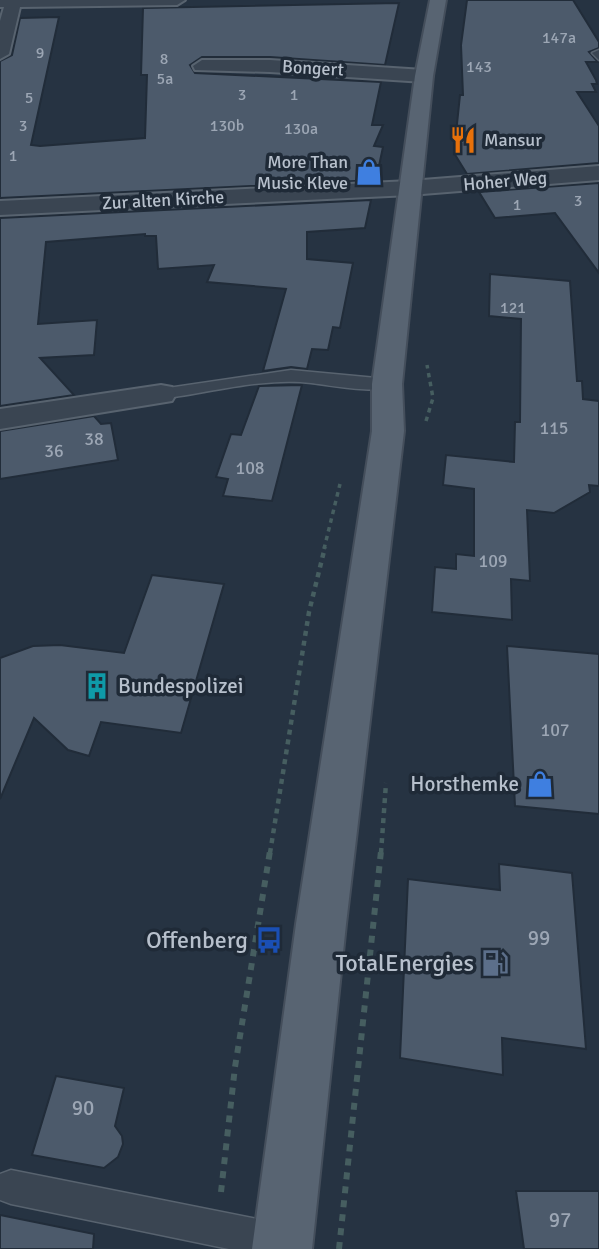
<svg xmlns="http://www.w3.org/2000/svg" width="599" height="1249" font-family="Signika,sans-serif">
  <rect width="100%" height="100%" fill="#263342"/>
  <path fill="#4c5a6b" stroke="#212c39" stroke-width="2" d="M467,0H573L599,42V48L589,52L598,62H586L596,80L597,84H592L596,92H577L599,126V163L467,174L454,153L460,95H463L461,45Z
    M399,3L385,65L270,57H202L190,65L195,73L381,82L372,125H383L374,146L383,147L376,180L0,198V61L12,55L20,18L59,17L31,145L40,146L145,138L147,75H141L143,8Z
    M599,183V273L555,213L495,218L479,192Z
    M371,200L365,228L307,232V259L353,263L340,328L333,327L328,350L312,349L307,369L291,367L263,371L286,289L207,282L214,265L158,269L156,236H145V234L46,242L38,324L97,320L94,355L40,358L74,395L0,406V218Z
    M490,274L570,281L577,381H582L583,399L599,401V486L589,485L590,492L554,513L527,510L530,581L511,579L512,620L432,612L435,567L456,569V554L474,556V489L443,485L446,455L514,462L515,422H520L521,319L489,316Z
    M302,385L272,501L223,496L228,479L216,477L231,434L241,435L259,386Z
    M94,416L101,424L111,423L118,460L0,479V431Z
    M152,575L224,584L181,733L101,722L89,756L68,750L34,718L0,799V658L33,646L60,645L124,653Z
    M507,646L599,654V814L515,806Z
    M499,864L572,873L586,1049L502,1038L503,1075L400,1058L408,879L500,890Z
    M56,1076L124,1088L115,1126L122,1136L123,1144L118,1157L104,1168L32,1155Z
    M516,1191H599V1249H524Z
    M0,1215L94,1234L93,1249H0Z"/>
  <g fill="none" stroke-linecap="round" stroke-linejoin="round">
    <defs>
      <path id="lane" d="M599,50V60L592,53Z
        M291,370L387,379L396,384C385,396 328,385 311,383C265,377 208,393 161,399L152,394L161,389Z
        M11,1170L282,1224L295,1229L300,1242L297,1249H229L11,1204L0,1200V1174Z"/>
      <path id="street" d="M0,0H185L177,5L20,7L9,54L0,59V21L4,7H0Z
        M202,60H270L424,70L433,76L424,82L270,72L195,70L193,66Z
        M599,166V180L410,195L0,215V201L410,181Z
        M161,385L172,387L176,394L172,401L0,429V409Z"/>
      <path id="primary" d="M430,0H446L433,76L402,384L404,431L346,924L312,1249H252L296,924L372,431V384L415,76Z"/>
    </defs>
    <use href="#lane" stroke="#58636f" stroke-width="3"/>
    <use href="#street" stroke="#58636f" stroke-width="4"/>
    <use href="#primary" stroke="#444e5b" stroke-width="4"/>
    <path stroke="#465e60" stroke-width="3.5" stroke-dasharray="4.5 4.5" stroke-linecap="butt" d="M426,421L433,398L427,365
      M324,549L340,484"/>
    <path stroke="#465e60" stroke-width="4.5" stroke-dasharray="5 5" stroke-linecap="butt" d="M270,853L309,612L325,547
      M381,853L386,783"/>
    <path stroke="#465e60" stroke-width="6" stroke-dasharray="7 7" stroke-linecap="butt" d="M221,1192L235,1067L270,851
      M339,1249L381,851"/>
    <use href="#lane" fill="#3a4552" fill-rule="evenodd"/>
    <use href="#street" fill="#3a4552" fill-rule="evenodd"/>
    <use href="#primary" fill="#586472" fill-rule="evenodd"/>
  </g>
  <defs>
    <symbol id="restaurant-bare" viewBox="-9 -9 18 18"><path d="M-5-6h1v4h1v-4h1v4h1v-4h1v5L-1.5 .5V6h-2V.5L-5-1ZM5-6V6H3V1.5H1.5Q1.5-4 5-6Z" fill="#e8710a" stroke="#1f2a37" stroke-width="2.5" paint-order="stroke"/></symbol>
    <symbol id="shop-bare" viewBox="-9 -9 18 18"><path d="M-5-2.5h2.3a2.7 3.5 0 0 1 5.4 0H5L5.5 6h-11ZM-1.5-2.5h3a1.5 2.3 0 0 0-3 0Z" fill="#3f7fe0" stroke="#1f2a37" stroke-width="2.5" paint-order="stroke"/></symbol>
    <symbol id="building-bare" viewBox="-9 -9 18 18"><path d="M-4-6H4V6H1V3H-1V6H-4ZM-2.5-4.3h1.7v1.8h-1.7ZM.8-4.3h1.7v1.8H.8ZM-2.5-1h1.7V.8h-1.7ZM.8-1h1.7V.8H.8Z" fill="#0f9aa8" stroke="#1f2a37" stroke-width="2.5" paint-order="stroke"/></symbol>
    <symbol id="bus-bare" viewBox="-9 -9 18 18"><path d="M-5-6H5V4H4V6H2V4H-2V6H-4V4H-5ZM-3.5-4V0h7V-4ZM-3.5 1.2v1.5H-2V1.2ZM2 1.2v1.5H3.5V1.2Z" fill="#1a4fb4" stroke="#1f2a37" stroke-width="2.5" paint-order="stroke"/></symbol>
    <symbol id="fuel-bare" viewBox="-9 -9 18 18"><path d="M-5.5-6h7V0h2V4h1.3V-2.5L3-4.5l.8-.8L6-3V5H2.5V1h-1V6h-7ZM-4.2-4.7v3.2H.2V-4.7Z" fill="#5c6f8a" stroke="#1f2a37" stroke-width="2.5" paint-order="stroke"/></symbol>
  </defs>
  <g fill-rule="evenodd">
    <use href="#restaurant-bare" x="444" y="121" width="38" height="38"/>
    <use href="#shop-bare" x="350" y="153" width="38" height="38"/>
    <use href="#building-bare" x="78" y="667" width="38" height="38"/>
    <use href="#shop-bare" x="521" y="765" width="38" height="38"/>
    <use href="#bus-bare" x="250" y="921" width="38" height="38"/>
    <use href="#fuel-bare" x="476" y="944" width="38" height="38"/>
  </g>
  <g text-anchor="middle" stroke-width="7" stroke-linejoin="round" paint-order="stroke">
    <g font-size="16" fill="#9ca6b4">
      <text x="559" y="43">147a</text>
      <text x="40" y="58">9</text>
      <text x="164" y="64">8</text>
      <text x="479" y="72">143</text>
      <text x="165" y="84">5a</text>
      <text x="242" y="100">3</text>
      <text x="294" y="100">1</text>
      <text x="29" y="103">5</text>
      <text x="23" y="131">3</text>
      <text x="227" y="131">130b</text>
      <text x="301" y="134">130a</text>
      <text x="13" y="161">1</text>
      <text x="578" y="206">3</text>
      <text x="517" y="210">1</text>
      <text x="513" y="313">121</text>
    </g>
    <g font-size="18" fill="#b7c0cc" stroke="#1f2a37">
      <text transform="translate(313 68) rotate(3)" y="6">Bongert</text>
      <text transform="translate(505 181) rotate(-5)" y="6">Hoher Weg</text>
      <text transform="translate(163 200) rotate(-3)" y="6">Zur alten Kirche</text>
    </g>
    <g font-size="18" fill="#b7c0cc" stroke="#1f2a37" text-anchor="start">
      <text x="484" y="146">Mansur</text>
      <text x="348" y="168" text-anchor="end">More Than<tspan x="348" dy="21">Music Kleve</tspan></text>
    </g>
    <g font-size="18" fill="#9ca6b4">
      <text x="554" y="434">115</text>
      <text x="94" y="445">38</text>
      <text x="54" y="457">36</text>
      <text x="250" y="474">108</text>
      <text x="493" y="567">109</text>
      <text x="555" y="736">107</text>
    </g>
    <g font-size="21" fill="#b7c0cc" stroke="#1f2a37" text-anchor="start">
      <text x="118" y="693">Bundespolizei</text>
      <text x="519" y="791" text-anchor="end">Horsthemke</text>
    </g>
    <g font-size="21" fill="#9ca6b4">
      <text x="539" y="945">99</text>
      <text x="83" y="1115">90</text>
      <text x="560" y="1227">97</text>
    </g>
    <g font-size="24" fill="#b7c0cc" stroke="#1f2a37" text-anchor="end">
      <text x="248" y="948">Offenberg</text>
      <text x="474" y="971">TotalEnergies</text>
    </g>
  </g>
</svg>
